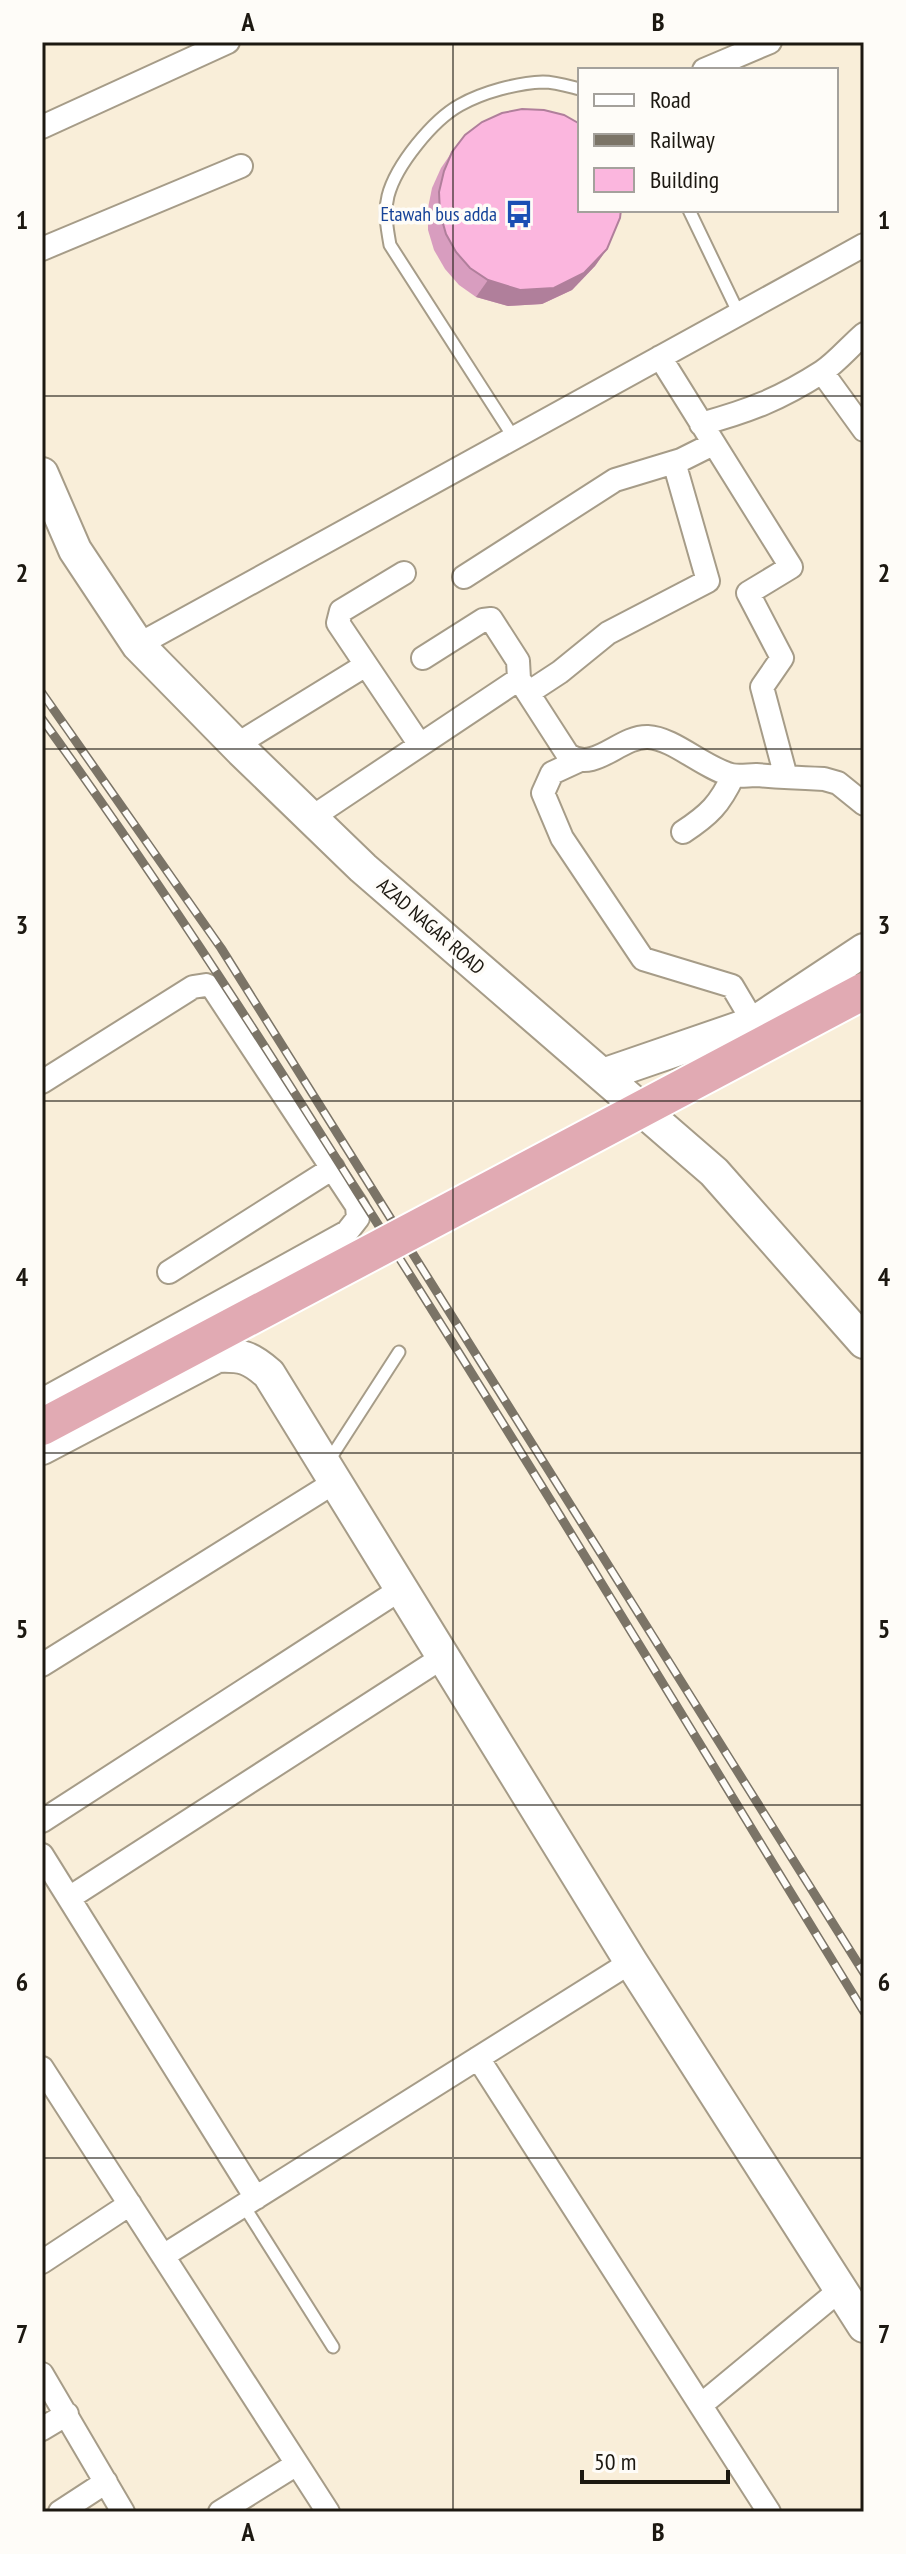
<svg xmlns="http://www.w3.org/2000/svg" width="906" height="2554" font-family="'PT Sans Narrow',sans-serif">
  <rect width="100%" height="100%" fill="#f9eed9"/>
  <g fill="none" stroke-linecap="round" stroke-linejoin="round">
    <defs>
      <path id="lane" d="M689,210L739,314
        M514,438L390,245C387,228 384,212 388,196C396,165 433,120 460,105C483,92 517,83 543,82C555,82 568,86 580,89
        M328,1462L399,1352
        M244,2206L333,2347"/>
      <path id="street" d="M704,70L770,42
        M42,127L228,42
        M42,249L241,166
        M660,357L791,567L748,593L782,658L762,687L786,777
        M822,372L864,430
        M701,424C749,411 780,399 822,372C837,362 850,346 864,334
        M404,573L341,611L338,623L420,745
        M464,577L615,480L681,460L713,444
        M138,645L864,245
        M423,658L483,620L491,619L518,661L519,679L568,755C596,773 619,736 648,737C673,738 704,768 731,775C739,777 748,775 756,775C779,777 801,778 824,779L838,783L864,804
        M528,693L560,672L608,633L708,581L674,462
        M236,745L366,665
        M578,761L552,773L543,793L562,838L643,959L732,986L754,1023
        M311,818L519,679
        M683,832C709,815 720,804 733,776
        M42,1082L193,987L206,985L213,988L349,1194L357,1206L358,1218L347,1232L42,1400
        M169,1272L333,1168
        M42,1665L335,1482
        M42,1821L401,1589
        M42,1855L256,2198
        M69,1898L443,1657
        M478,2058L769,2512
        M42,2068L328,2512
        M163,2256L631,1962
        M42,2262L130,2204
        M42,2374L123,2512
        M701,2405L841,2289
        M42,2429L67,2414
        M60,2512L106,2482
        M220,2512L297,2464"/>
      <path id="secondary" d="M42,474L75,550L138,645L242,751L363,868L714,1172L864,1342
        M603,1075L754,1023L864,950
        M42,1448L217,1356C242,1355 250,1357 269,1374L631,1962L864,2326"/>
    </defs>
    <use href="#lane" stroke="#a69c88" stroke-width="15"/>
    <use href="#street" stroke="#a69c88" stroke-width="26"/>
    <use href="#secondary" stroke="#a69c88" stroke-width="36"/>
    <use href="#lane" stroke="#fff" stroke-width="11"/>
    <use href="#street" stroke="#fff" stroke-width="22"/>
    <use href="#secondary" stroke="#fff" stroke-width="32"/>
    <defs>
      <path id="rail" d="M42,693L221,948L864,1973
        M42,719C154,873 257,1033 358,1193C531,1464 696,1739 864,2012"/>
    </defs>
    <use href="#rail" stroke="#7b7467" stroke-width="9"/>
    <use href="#rail" stroke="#fefcf8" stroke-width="6" stroke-dasharray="18" stroke-linecap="butt"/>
    <defs>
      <path id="primary-bridge" d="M42,1427L864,991"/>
    </defs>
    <use href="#primary-bridge" stroke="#fff" stroke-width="40" stroke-linecap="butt"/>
    <use href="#primary-bridge" stroke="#e1aab3" stroke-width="36"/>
  </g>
  <path fill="#d89dbf" d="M452,152L607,249L595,266L572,290L542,304L508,306L476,297L459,285L445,269L434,250L428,230V208L432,188L441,168Z"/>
  <path fill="#b07f9b" d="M607,249L595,266L572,290L542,304L508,306L476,297L488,280Z"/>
  <path fill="#fbb6de" stroke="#b07f9b" stroke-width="2" d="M522,109L544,110L564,115L580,124V210H621L620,218L607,249L584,273L554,288L520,290L488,280L470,268L456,252L446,234L440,213L439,192L444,171L452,152L465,135L482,122L502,113Z"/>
  <path fill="none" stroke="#1c1811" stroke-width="2" stroke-opacity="0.55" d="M453,42V2512M42,396H864M42,749H864M42,1101H864M42,1453H864M42,1805H864M42,2158H864"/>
  <defs>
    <symbol id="bus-bare" viewBox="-9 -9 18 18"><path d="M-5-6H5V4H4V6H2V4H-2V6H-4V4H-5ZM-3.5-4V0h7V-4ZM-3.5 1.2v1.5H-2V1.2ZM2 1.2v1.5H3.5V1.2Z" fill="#1a4fb4" stroke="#fefcf8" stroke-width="2.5" paint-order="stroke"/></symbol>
  </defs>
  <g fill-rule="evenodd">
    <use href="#bus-bare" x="499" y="194" width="40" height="40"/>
  </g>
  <g text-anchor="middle" stroke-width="7" stroke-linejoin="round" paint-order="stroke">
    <g font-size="20" fill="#164399" stroke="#fefcf8" text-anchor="end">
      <text x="497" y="221">Etawah bus adda</text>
    </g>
    <g font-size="20" fill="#1c1811" stroke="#fefcf8">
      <text transform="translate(431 926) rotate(41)" y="7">AZAD NAGAR ROAD</text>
    </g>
  </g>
  <rect width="906" height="2554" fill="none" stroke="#fefcf8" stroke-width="88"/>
  <rect x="578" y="68" width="260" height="144" fill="#fefcf8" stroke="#a4a19c" stroke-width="2"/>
  <rect x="594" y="94" width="40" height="12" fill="#ffffff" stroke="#a4a19c" stroke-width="2"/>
  <text x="650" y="108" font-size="24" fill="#1c1811">Road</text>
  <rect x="594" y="134" width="40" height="12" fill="#7b7467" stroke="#a4a19c" stroke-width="2"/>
  <text x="650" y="148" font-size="24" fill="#1c1811">Railway</text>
  <rect x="594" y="168" width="40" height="24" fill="#fbb6de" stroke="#a4a19c" stroke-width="2"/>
  <text x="650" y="188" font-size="24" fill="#1c1811">Building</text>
  <path d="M582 2470v12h146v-12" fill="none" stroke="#1c1811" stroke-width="4"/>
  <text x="594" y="2470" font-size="24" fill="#1c1811" stroke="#fefcf8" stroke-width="6" paint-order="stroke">50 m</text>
  <rect x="44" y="44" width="818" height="2466" fill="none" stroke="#1c1811" stroke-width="3"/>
  <g font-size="26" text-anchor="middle" font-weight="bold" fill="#1c1811">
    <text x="248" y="31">A</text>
    <text x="658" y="31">B</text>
    <text x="22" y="229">1</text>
    <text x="884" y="229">1</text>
    <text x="22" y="582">2</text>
    <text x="884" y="582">2</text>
    <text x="22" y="934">3</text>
    <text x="884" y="934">3</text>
    <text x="22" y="1286">4</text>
    <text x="884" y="1286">4</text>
    <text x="22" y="1638">5</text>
    <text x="884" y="1638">5</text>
    <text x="22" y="1991">6</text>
    <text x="884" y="1991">6</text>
    <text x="22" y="2343">7</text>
    <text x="884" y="2343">7</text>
    <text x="248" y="2541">A</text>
    <text x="658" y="2541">B</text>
  </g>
</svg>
